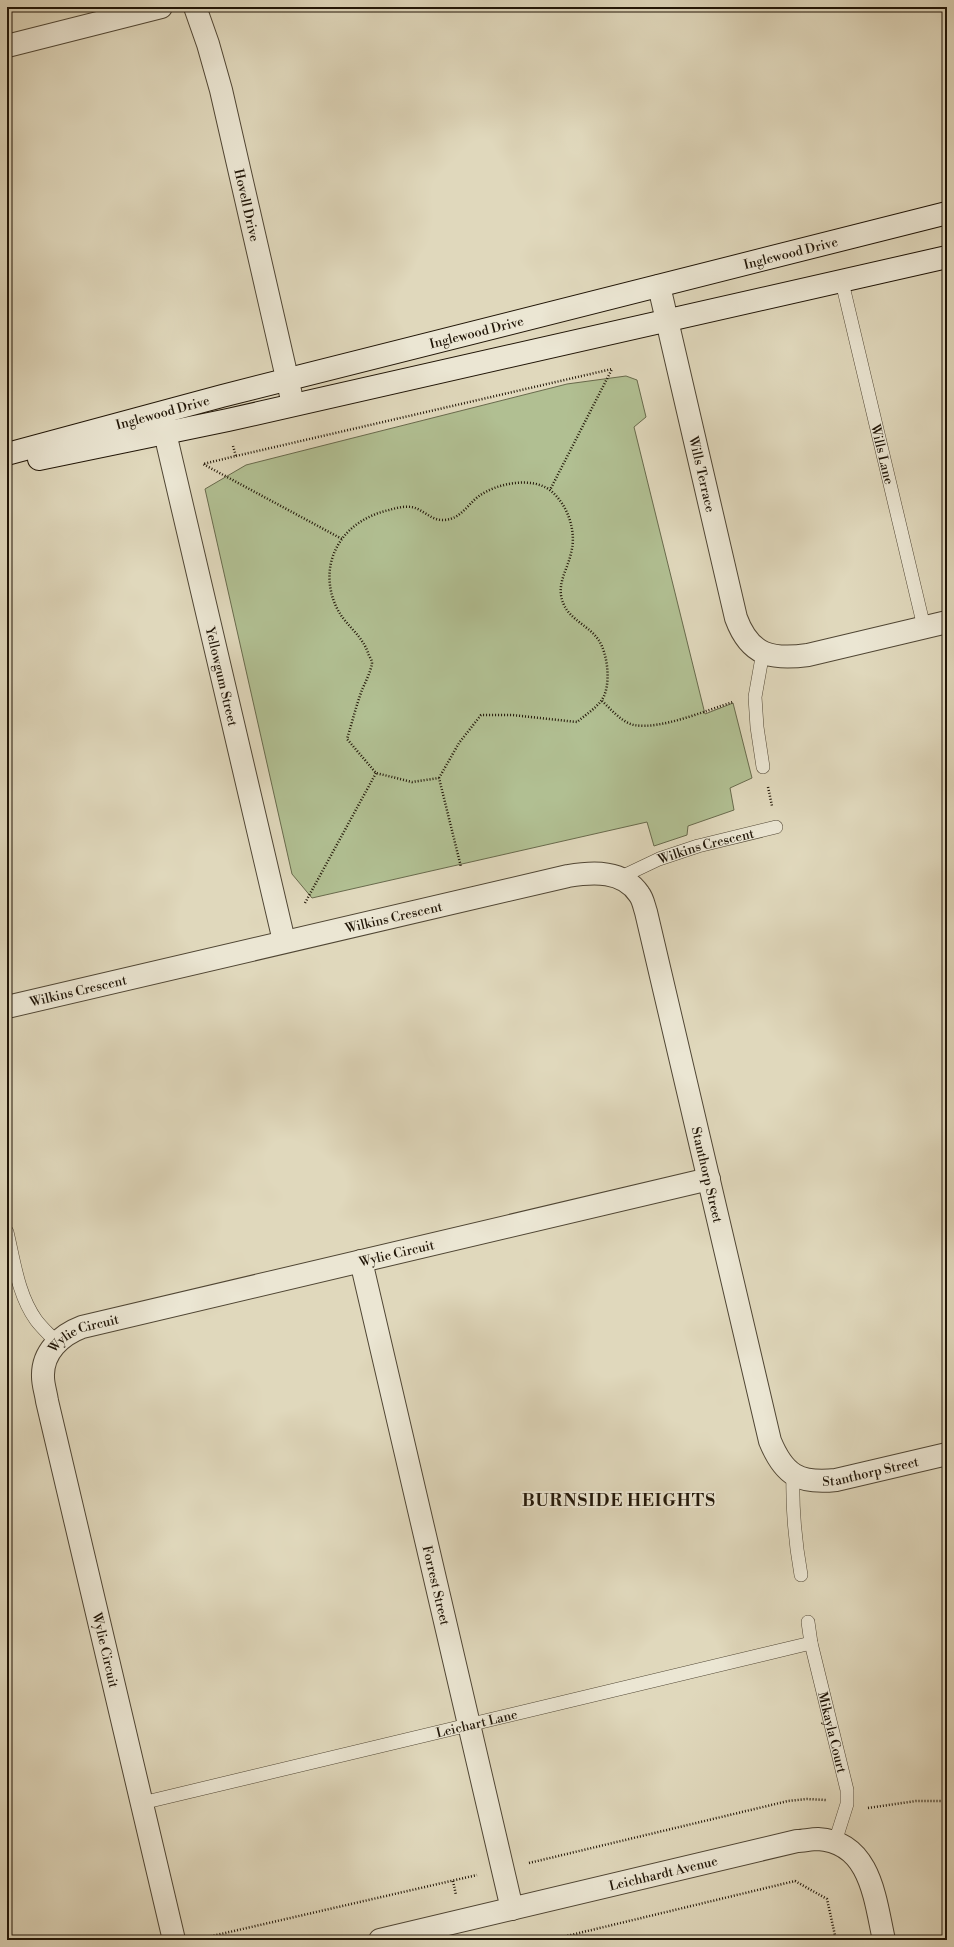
<svg xmlns="http://www.w3.org/2000/svg" width="954" height="1947" font-family="'Libre Bodoni',serif">
  <rect width="100%" height="100%" fill="#e0d8bc"/>
  <filter id="stains"><feTurbulence type="fractalNoise" baseFrequency=".005" numOctaves="4"/><feColorMatrix values="0 0 0 0 .2 0 0 0 0 .09 0 0 0 0 .02 0 0 0 .5 -.17"/></filter>
  <radialGradient id="worn" r=".72"><stop offset=".6" stop-color="#630" stop-opacity="0"/><stop offset="1" stop-color="#630" stop-opacity=".3"/></radialGradient>
  <path fill="#b1bf92" stroke="#686a4c" d="M626,376L637,380L646,417L634,427L705,714L733,703L752,778L730,788L734,810L688,826L687,835L654,846L647,822L312,898L292,874L205,489L246,465L567,384Z"/>
  <g fill="none" stroke-linecap="round" stroke-linejoin="round">
    <defs>
      <g id="lane">
        <path id="s1" d="M842,282L924,627"/>
        <path d="M763,652L755,697L757,727L763,767"/>
        <path id="s2" d="M619,878L659,859L698,846L776,827"/>
        <path d="M7,1232C14,1261 18,1295 36,1320C42,1328 50,1335 56,1342"/>
        <path d="M793,1475C792,1509 795,1541 801,1575"/>
        <path id="s3" d="M808,1622L811,1643L847,1790V1804L835,1842"/>
        <path id="s4" d="M142,1803L811,1643"/>
      </g>
      <g id="street">
        <path id="s5" d="M195,7L208,44L221,90L293,404"/>
        <path d="M7,46L161,7"/>
        <path id="s6" d="M659,286L736,618C750,656 772,660 808,655L947,622"/>
        <path id="s7" d="M163,414L165,433L284,941"/>
        <path id="s8" d="M7,1007L568,876C593,872 623,870 639,894C643,899 644,906 646,912L770,1441C784,1475 799,1484 836,1480L947,1454"/>
        <path id="s9" d="M361,1261L512,1909"/>
        <path id="s10" d="M174,1940L47,1401C46,1393 43,1385 43,1377C42,1352 61,1335 82,1327L709,1179"/>
        <path id="s11" d="M380,1940L797,1841C803,1841 811,1839 818,1839C871,1842 875,1900 884,1940"/>
      </g>
      <g id="secondary">
        <path id="s12" d="M7,454L222,396L947,213"/>
        <path d="M39,459L228,420L947,257"/>
      </g>
    </defs>
    <use href="#lane" stroke="#504634" stroke-width="14"/>
    <use href="#street" stroke="#504634" stroke-width="24"/>
    <use href="#secondary" stroke="#201507" stroke-width="24"/>
    <path stroke="#201507" stroke-width="2.5" stroke-dasharray="1 2" stroke-linecap="butt" d="M233,446L236,456L203,464L342,539
      M236,456L612,369L550,490
      M602,701C611,709 621,722 634,725C661,730 707,710 733,702
      M439,778L459,743L481,715H512L577,722C584,716 595,709 601,701C612,687 608,653 598,639C585,622 565,619 561,595C559,580 568,568 571,553C577,532 568,505 551,491C533,476 497,483 479,496C467,505 461,519 444,520C431,521 422,508 411,507C404,506 396,508 389,510C363,516 340,532 332,559C326,579 331,602 343,618C352,630 363,638 368,653C369,656 372,660 372,663C371,671 365,683 362,690C356,706 352,723 347,739L376,773L412,782L439,778L461,867
      M768,787L772,806
      M305,903L376,773
      M868,1808L916,1801H947
      M529,1863L788,1801L807,1799L826,1800
      M453,1881L456,1895
      M199,1939L477,1875
      M550,1940L795,1881L827,1899L836,1940"/>
    <use href="#lane" stroke="#ebe6d3" stroke-width="13"/>
    <use href="#street" stroke="#ebe6d3" stroke-width="22"/>
    <use href="#secondary" stroke="#ebe6d3" stroke-width="22"/>
  </g>
  <g text-anchor="middle" stroke-width="4" stroke-linejoin="round" paint-order="stroke">
    <g font-size="13" fill="#201507" stroke="#ebe6d3">
      <text dy="5" stroke="none"><textPath href="#s5" startOffset="205">Hovell Drive</textPath></text>
      <text dy="5" stroke="none"><textPath href="#s12" startOffset="809">Inglewood Drive</textPath></text>
      <text dy="5" stroke="none"><textPath href="#s12" startOffset="485">Inglewood Drive</textPath></text>
      <text dy="5" stroke="none"><textPath href="#s12" startOffset="161">Inglewood Drive</textPath></text>
      <text dy="5" stroke="none"><textPath href="#s1" startOffset="177">Wills Lane</textPath></text>
      <text dy="5" stroke="none"><textPath href="#s6" startOffset="193">Wills Terrace</textPath></text>
      <text dy="5" stroke="none"><textPath href="#s7" startOffset="269">Yellowgum Street</textPath></text>
      <text dy="5" stroke="none"><textPath href="#s2" startOffset="93">Wilkins Crescent</textPath></text>
      <text dy="5" stroke="none"><textPath href="#s8" startOffset="397">Wilkins Crescent</textPath></text>
      <text dy="5" stroke="none"><textPath href="#s8" startOffset="73">Wilkins Crescent</textPath></text>
      <text dy="5" stroke="none"><textPath href="#s8" startOffset="943">Stanthorp Street</textPath></text>
      <text dy="5" stroke="none"><textPath href="#s10" startOffset="969">Wylie Circuit</textPath></text>
      <text dy="5" stroke="none"><textPath href="#s10" startOffset="645">Wylie Circuit</textPath></text>
      <text dy="5" stroke="none"><textPath href="#s8" startOffset="1337">Stanthorp Street</textPath></text>
      <text dy="5" stroke="none"><textPath href="#s9" startOffset="333">Forrest Street</textPath></text>
      <text transform="translate(106 1650) rotate(77)" y="5">Wylie Circuit</text>
      <text dy="5" stroke="none"><textPath href="#s4" startOffset="344">Leichart Lane</textPath></text>
      <text dy="5" stroke="none"><textPath href="#s3" startOffset="113">Mikayla Court</textPath></text>
      <text dy="5" stroke="none"><textPath href="#s11" startOffset="291">Leichhardt Avenue</textPath></text>
    </g>
    <g font-size="17" font-weight="bold" letter-spacing="1" fill="#201507" stroke="#ebe6d3">
      <text x="619" y="1506">BURNSIDE HEIGHTS</text>
    </g>
  </g>
  <rect width="954" height="1947" fill="none" stroke="#e0d8bc" stroke-width="24"/>
  <rect x="8" y="8" width="938" height="1931" fill="none" stroke="#201507" stroke-width="2"/>
  <rect x="12" y="12" width="930" height="1923" fill="none" stroke="#201507"/>
  <rect width="100%" height="100%" filter="url(#stains)"/>
  <rect width="100%" height="100%" fill="url(#worn)"/>
</svg>
